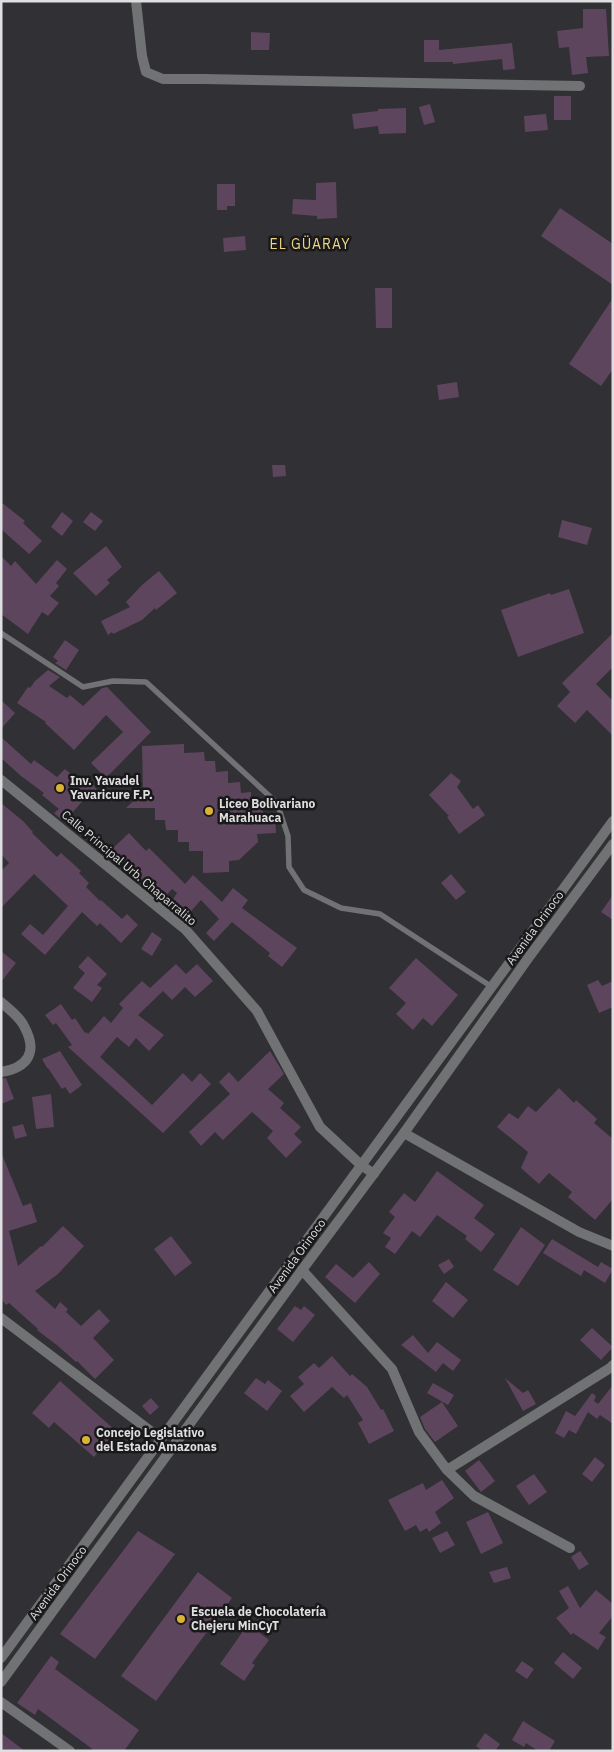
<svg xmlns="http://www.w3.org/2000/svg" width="614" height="1752" font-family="'IBM Plex Sans',sans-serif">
  <rect width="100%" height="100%" fill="#313034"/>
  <path fill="#5d455e" d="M583,9H606L609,56L586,57L588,73L572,75L569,47L559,48L557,31L583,28Z
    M251,32L270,33L269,50H251Z
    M424,40H439V50L512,43L515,69L503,70L502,59L453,64V62H424Z
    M554,96H571V120H554Z
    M430,104L435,122L424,125L419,107Z
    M406,108V133L379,134L378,126L354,129L352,114L378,111V109Z
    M546,114L548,130L525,132L524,116Z
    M336,182L337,218L317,219V216L292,214L293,199L316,200V183Z
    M217,184H235V206H227V210H217Z
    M560,208L613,244V285L541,236Z
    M245,236L246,250L224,252L223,238Z
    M375,288H392V328H376Z
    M613,298V369L601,386L569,364Z
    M457,382L459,397L439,400L437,385Z
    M272,465H285L286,476L273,477Z
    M1,502L25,521L23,523L42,541L29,554L1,529Z
    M62,512L73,521L62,536L51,527Z
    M91,512L103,521L95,531L83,522Z
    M562,520L592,528L587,545L558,537Z
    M106,546L122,567L107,580L110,583L96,596L73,573Z
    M1,556L11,566L15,561L36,584L57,560L67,569L56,583L59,586L50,596L59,603L48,616L42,612L28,634L1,614Z
    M159,571L177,593L156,610L155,608L142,620L113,634L112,632L108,635L101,621L130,607L126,602L142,585Z
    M569,589L584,633L518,657L501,610L550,593L551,595Z
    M613,633V667L596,684L613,701V736L587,710L575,723L557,706L570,692L562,683Z
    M65,640L79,650L66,670L55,663L58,661L53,657Z
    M48,670L60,677L49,686L67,698L70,695L83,706L102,688L107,687L151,732L106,778L91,763L123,732L106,715L74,750L45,723L46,722L17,703L28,687L30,688L35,681Z
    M1,700L15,713L1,729Z
    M1,737L31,764L34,760L57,777L65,769L86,787L92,783L100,795L90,801L87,796L64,822L54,813L59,809L42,795L44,793L21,776L1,758Z
    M184,744V753L204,752L205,761H215L216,772L228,771V783L240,782L241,793L251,792V806L263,805V815H275L276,833L257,834L258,842L239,860L229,861V872L203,873V851H189V842H178V830H166L165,820H155V808H126L143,792L142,746Z
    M451,773L461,781L457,787L473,809L478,805L485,815L459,834L447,817L449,816L429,795Z
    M1,803L23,821L33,832L32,833L57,857L61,853L81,871L79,873L89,883L86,887L100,901L101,900L122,919L127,914L138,925L121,943L100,923L97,926L82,912L45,955L21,934L30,924L43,935L68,906L34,874L1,908V871L9,863L1,854Z
    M129,833L146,851L149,848L185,884L193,875L222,902L233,888L248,900L242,908L297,948L282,967L268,956L270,953L232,922L214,941L206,933L219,919L201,900L184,919L168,907L177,893L172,889L163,899L143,881L112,849Z
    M451,874L466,892L456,900L441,883Z
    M613,895V920L601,912Z
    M152,932L162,939L152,956L141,949Z
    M1,951L16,963L1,982Z
    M88,956L107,974L97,985L102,988L92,1002L73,988L85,973L78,967Z
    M416,958L458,995L432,1026L423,1018L413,1030L396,1014L406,1003L389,988Z
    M176,964L186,974L197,964L213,981L195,997L185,987L172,1000L163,991L138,1015L164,1035L149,1051L136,1038L129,1047L117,1037L100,1057L152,1105L183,1073L192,1082L200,1073L211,1084L163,1133L68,1047L72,1045L56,1023L53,1025L45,1015L61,1004L72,1020L75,1018L85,1033L86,1032L88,1034L104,1016L111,1023L123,1008L119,1004L142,981L150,988Z
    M598,980L602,986L613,981V1007L599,1013L587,985Z
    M60,1051L82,1085L70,1094L65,1087L62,1089L48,1068H47L42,1059Z
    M270,1051L284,1074L268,1089L284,1103L280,1108L301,1127L294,1134L302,1142L286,1158L267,1138L273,1131L252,1112L223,1140L215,1132L201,1146L189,1132L230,1094L219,1082L229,1072L238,1082Z
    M6,1078L14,1099L1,1104V1079Z
    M559,1088L574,1103L576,1100L597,1119L594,1123L613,1139V1199L595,1220L568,1197L572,1192L549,1173L539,1184L521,1168L528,1152L497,1127L509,1113L518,1119L528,1106L536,1112Z
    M51,1094L54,1127L36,1129L32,1097Z
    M23,1124L27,1136L15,1139L12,1127Z
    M1,1152L23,1206L31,1203L37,1222L9,1231L18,1266L41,1246L42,1247L63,1226L84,1246L58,1274L35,1291L55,1309L60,1302L68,1309L66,1312L81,1326L99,1309L110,1321L93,1338L114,1360L95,1379L77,1361L76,1362L58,1346L37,1330L38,1329L9,1303L6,1305L1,1299Z
    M437,1171L484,1205L474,1218L495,1234L481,1252L465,1239L467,1236L437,1215L420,1237L412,1231L395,1254L385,1247L391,1238L383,1233L395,1217L389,1212L404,1193L415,1202Z
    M521,1227L545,1245L518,1286L493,1270Z
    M171,1236L192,1263L175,1276L154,1249Z
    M552,1239L598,1267L601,1262L613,1269L605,1283L584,1270L581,1276L543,1253Z
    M449,1259L454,1267L444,1274L438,1265Z
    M369,1262L380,1274L355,1303L325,1277L336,1264L353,1278Z
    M446,1282L468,1300L453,1318L432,1301Z
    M295,1306L301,1310L304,1306L315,1315L293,1342L277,1329Z
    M592,1328L613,1347L601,1360L580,1340Z
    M413,1335L428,1353L437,1342L461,1360L453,1371L443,1363L436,1372L401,1345Z
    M332,1356L350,1376L352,1374L367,1387L381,1410L383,1409L394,1431L369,1444L358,1423L363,1420L347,1395L344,1398L332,1387L304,1412L290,1396L304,1384L298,1377L314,1363L319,1368Z
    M256,1378L265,1384L268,1380L282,1391L267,1411L244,1393Z
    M505,1378L523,1393L528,1390L536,1404L523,1411Z
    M60,1381L116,1431L94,1457L54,1422L49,1428L32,1413Z
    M433,1383L454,1395L448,1405L427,1393Z
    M613,1385V1424L600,1415L597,1419L588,1412L576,1434L569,1430L564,1438L555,1433L566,1411L575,1416L592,1393L596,1396L594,1401L598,1404Z
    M151,1398L159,1407L150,1415L142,1406Z
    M442,1402L458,1426L435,1442L425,1429L420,1417Z
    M595,1457L605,1465L592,1482L582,1474Z
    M479,1460L495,1481L481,1492L465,1471Z
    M534,1474L547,1492L529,1505L516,1486Z
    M442,1480L454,1498L435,1512L441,1523L429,1532L427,1528L420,1532L416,1525L405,1531L388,1500L423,1483L426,1490Z
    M488,1512L503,1543L481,1554L466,1522Z
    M138,1531L175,1554L95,1659L60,1634Z
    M447,1531L455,1545L440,1553L432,1538Z
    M580,1551L589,1564L579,1570L571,1557Z
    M507,1567L511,1578L494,1583L489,1572Z
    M198,1572L232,1598L156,1701L121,1676Z
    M568,1586L580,1608L596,1590L613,1604V1616L599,1633L606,1637L598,1650L573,1633L571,1635L556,1618L569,1608L559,1591Z
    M248,1624L269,1640L252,1663L255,1665L244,1681L220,1664Z
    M563,1652L582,1668L573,1679L554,1663Z
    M51,1656L59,1662L55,1669L139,1730L124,1751H95L38,1709L35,1715L17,1703Z
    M522,1661L534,1669L527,1679L515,1671Z
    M523,1721L555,1741L549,1751H538L526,1743L524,1747L512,1740Z
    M1,1733L25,1751H1Z
    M485,1733L500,1744L495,1751H483L476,1746Z"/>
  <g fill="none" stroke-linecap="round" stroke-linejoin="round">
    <path stroke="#717274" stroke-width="5.5" d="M1,633L83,687L113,681L146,682L277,803L288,836L289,867L304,890L341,908L380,914L492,987"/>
    <path stroke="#717274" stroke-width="10" d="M136,1L142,56L146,72L163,79H204L580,86
      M1,780L185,929L257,1011L320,1127L361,1165L374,1174
      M1,1002C9,1009 21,1018 25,1028C38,1053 27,1068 1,1072
      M404,1133L579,1232L613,1246
      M302,1270L392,1369L419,1432L447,1470L474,1496L570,1548
      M1,1318L161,1439
      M447,1470L610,1368L613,1365
      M1,1702L70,1751"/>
    <path stroke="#717274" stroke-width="10" d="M1,1658L613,821
      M1,1682L302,1270L404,1133L529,957L613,844"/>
  </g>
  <g fill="#dbb333" stroke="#19191a" stroke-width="2">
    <circle cx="60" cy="788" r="5"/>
    <circle cx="209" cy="811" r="5"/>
    <circle cx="86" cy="1440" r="5"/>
    <circle cx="181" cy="1619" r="5"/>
  </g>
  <g text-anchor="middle" stroke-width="5" stroke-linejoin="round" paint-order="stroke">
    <g font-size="12" font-weight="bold" fill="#dfdee1" stroke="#19191a" text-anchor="start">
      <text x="70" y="785">Inv. Yavadel<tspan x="70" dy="14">Yavaricure F.P.</tspan></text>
      <text x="219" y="808">Liceo Bolivariano<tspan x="219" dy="14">Marahuaca</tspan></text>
      <text x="96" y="1437">Concejo Legislativo<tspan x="96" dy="14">del Estado Amazonas</tspan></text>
      <text x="191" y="1616">Escuela de Chocolatería<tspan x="191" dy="14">Chejeru MinCyT</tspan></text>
    </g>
    <g font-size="12" fill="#dfdee1" stroke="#19191a">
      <text transform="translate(129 868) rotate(40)" y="4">Calle Principal Urb. Chaparralito</text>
      <text transform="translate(535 928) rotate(-54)" y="4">Avenida Orinoco</text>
      <text transform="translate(297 1256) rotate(-54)" y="4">Avenida Orinoco</text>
      <text transform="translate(58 1583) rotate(-54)" y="4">Avenida Orinoco</text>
    </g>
    <g font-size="14" letter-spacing="1" fill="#efd487" stroke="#19191a">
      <text x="310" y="249">EL GÜARAY</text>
    </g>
  </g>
  <rect width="614" height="1752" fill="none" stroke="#dfdee1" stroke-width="5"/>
</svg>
